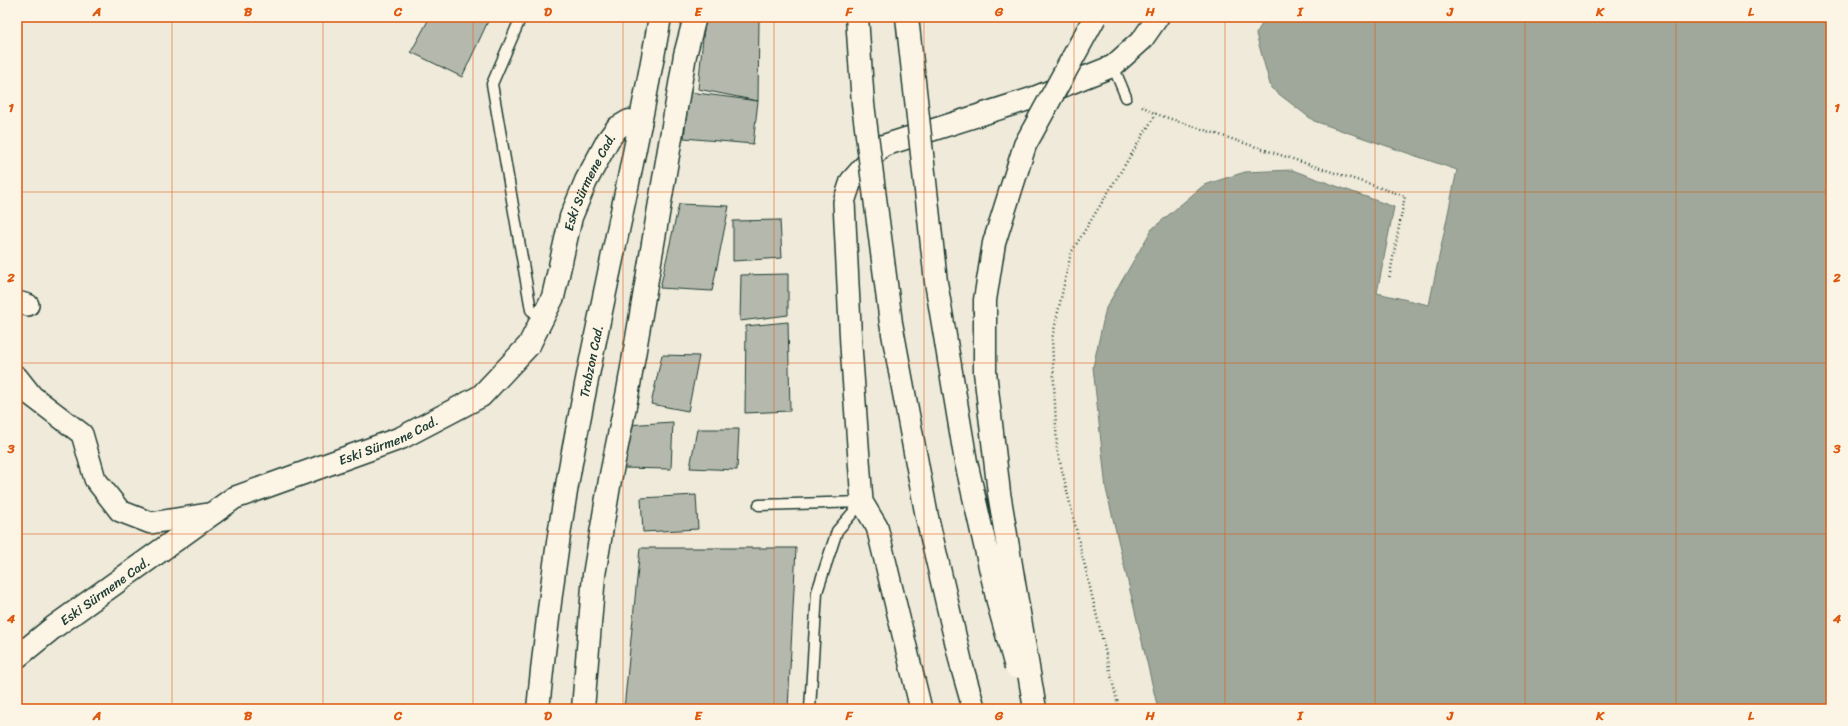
<svg xmlns="http://www.w3.org/2000/svg" width="1848" height="726" font-family="Sriracha,sans-serif">
  <rect width="100%" height="100%" fill="#efeada"/>
  <filter id="ink" filterUnits="userSpaceOnUse"><feTurbulence type="fractalNoise" baseFrequency=".025" numOctaves="2"/><feDisplacementMap in="SourceGraphic" scale="8" xChannelSelector="R" yChannelSelector="G"/><feConvolveMatrix kernelMatrix="1 2 1 2 8 2 1 2 1" color-interpolation-filters="sRGB"/></filter>
  <g filter="url(#ink)">
    <path fill="#9fa89a" stroke="#6c7d71" d="M1266,17H1831V709H1158L1106,489L1093,367L1106,308L1152,229L1204,185L1245,172L1292,170L1394,207L1377,293L1429,305L1457,170L1314,121L1271,88L1256,34Z"/>
    <path fill="#b5b9ad" stroke="#1f3d34" d="M430,17H490L462,77L411,52Z
      M705,17H748L759,19L758,101L698,89Z
      M689,92L758,101L753,144L684,138Z
      M679,204L729,206L712,291L660,288Z
      M780,220L782,258L733,261V221Z
      M788,274V315L740,321L741,275Z
      M788,322L790,411L745,413L746,326Z
      M662,355L699,356L688,411L651,404Z
      M673,422L671,469L619,468L626,425Z
      M697,429H739L737,470L690,468Z
      M696,495L698,529L643,532L641,498Z
      M640,548H796L788,709H624Z"/>
    <g fill="none" stroke-linecap="round" stroke-linejoin="round">
      <defs>
        <path id="lane" d="M518,24L492,84L531,310L543,318
          M1113,66L1126,97
          M759,505L862,502
          M810,709L817,592L837,531L862,502"/>
        <path id="street" d="M17,302L28,305
          M17,377L32,396L82,434L95,479L120,511L151,523L214,513
          M921,709L877,527L862,502L851,346L844,202L851,181L882,146L1033,98L1113,66L1142,40L1158,17"/>
        <g id="secondary">
          <path id="s1" d="M17,657L54,627L234,498L401,438L481,396L529,345L553,297L571,217L586,181L608,140L617,128L629,121L640,124"/>
        </g>
        <g id="primary">
          <path id="s2" d="M538,709C546,630 555,552 569,474C596,321 634,170 660,17"/>
          <path d="M583,709L594,575L610,480L628,391L685,55L695,17"/>
        </g>
      </defs>
      <use href="#lane" stroke="#1f3d34" stroke-width="13"/>
      <use href="#street" stroke="#1f3d34" stroke-width="24"/>
      <use href="#secondary" stroke="#1f3d34" stroke-width="25"/>
      <use href="#primary" stroke="#1f3d34" stroke-width="25"/>
      <path stroke="#1f3d34" stroke-width="2.5" stroke-dasharray="1 3" stroke-linecap="butt" d="M1142,106L1156,114
        M1119,709L1057,449L1052,339L1071,253L1156,114L1405,196L1389,279"/>
      <use href="#lane" stroke="#fcf5e5" stroke-width="10"/>
      <use href="#street" stroke="#fcf5e5" stroke-width="21"/>
      <use href="#secondary" stroke="#fcf5e5" stroke-width="22"/>
      <use href="#primary" stroke="#fcf5e5" stroke-width="22"/>
      <defs>
        <path id="highway-bridge" d="M857,17L863,104L891,323L927,517L962,667L974,709
          M907,17L936,282L966,462L999,606L1016,667
          M1035,709L999,493L985,372V300L994,243L1025,145L1095,17"/>
      </defs>
      <use href="#highway-bridge" stroke="#1f3d34" stroke-width="25" stroke-linecap="butt"/>
      <use href="#highway-bridge" stroke="#fcf5e5" stroke-width="22"/>
    </g>
  </g>
  <path fill="none" stroke="#de580e" stroke-width="1" stroke-opacity="0.55" d="M172,17V709M323,17V709M473,17V709M623,17V709M774,17V709M924,17V709M1074,17V709M1225,17V709M1375,17V709M1525,17V709M1676,17V709M17,192H1831M17,363H1831M17,534H1831"/>
  <g text-anchor="middle" stroke-width="3.5" stroke-linejoin="round" paint-order="stroke">
    <g font-size="13" fill="#1f3d34" stroke="#fcf5e5">
      <text dy="5" stroke="none"><textPath href="#s1" startOffset="782">Eski Sürmene Cad.</textPath></text>
      <text dy="5" stroke="none"><textPath href="#s2" startOffset="352">Trabzon Cad.</textPath></text>
      <text dy="5" stroke="none"><textPath href="#s1" startOffset="434">Eski Sürmene Cad.</textPath></text>
      <text dy="5" stroke="none"><textPath href="#s1" startOffset="110">Eski Sürmene Cad.</textPath></text>
    </g>
  </g>
  <rect width="1848" height="726" fill="none" stroke="#fcf5e5" stroke-width="44"/>
  <rect x="22" y="22" width="1804" height="682" fill="none" stroke="#de580e" stroke-width="1.5"/>
  <g font-size="13" text-anchor="middle" font-weight="bold" fill="#de580e">
    <text x="97" y="16">A</text>
    <text x="248" y="16">B</text>
    <text x="398" y="16">C</text>
    <text x="548" y="16">D</text>
    <text x="698" y="16">E</text>
    <text x="849" y="16">F</text>
    <text x="999" y="16">G</text>
    <text x="1150" y="16">H</text>
    <text x="1300" y="16">I</text>
    <text x="1450" y="16">J</text>
    <text x="1600" y="16">K</text>
    <text x="1751" y="16">L</text>
    <text x="11" y="112">1</text>
    <text x="1837" y="112">1</text>
    <text x="11" y="282">2</text>
    <text x="1837" y="282">2</text>
    <text x="11" y="453">3</text>
    <text x="1837" y="453">3</text>
    <text x="11" y="623">4</text>
    <text x="1837" y="623">4</text>
    <text x="97" y="720">A</text>
    <text x="248" y="720">B</text>
    <text x="398" y="720">C</text>
    <text x="548" y="720">D</text>
    <text x="698" y="720">E</text>
    <text x="849" y="720">F</text>
    <text x="999" y="720">G</text>
    <text x="1150" y="720">H</text>
    <text x="1300" y="720">I</text>
    <text x="1450" y="720">J</text>
    <text x="1600" y="720">K</text>
    <text x="1751" y="720">L</text>
  </g>
</svg>
